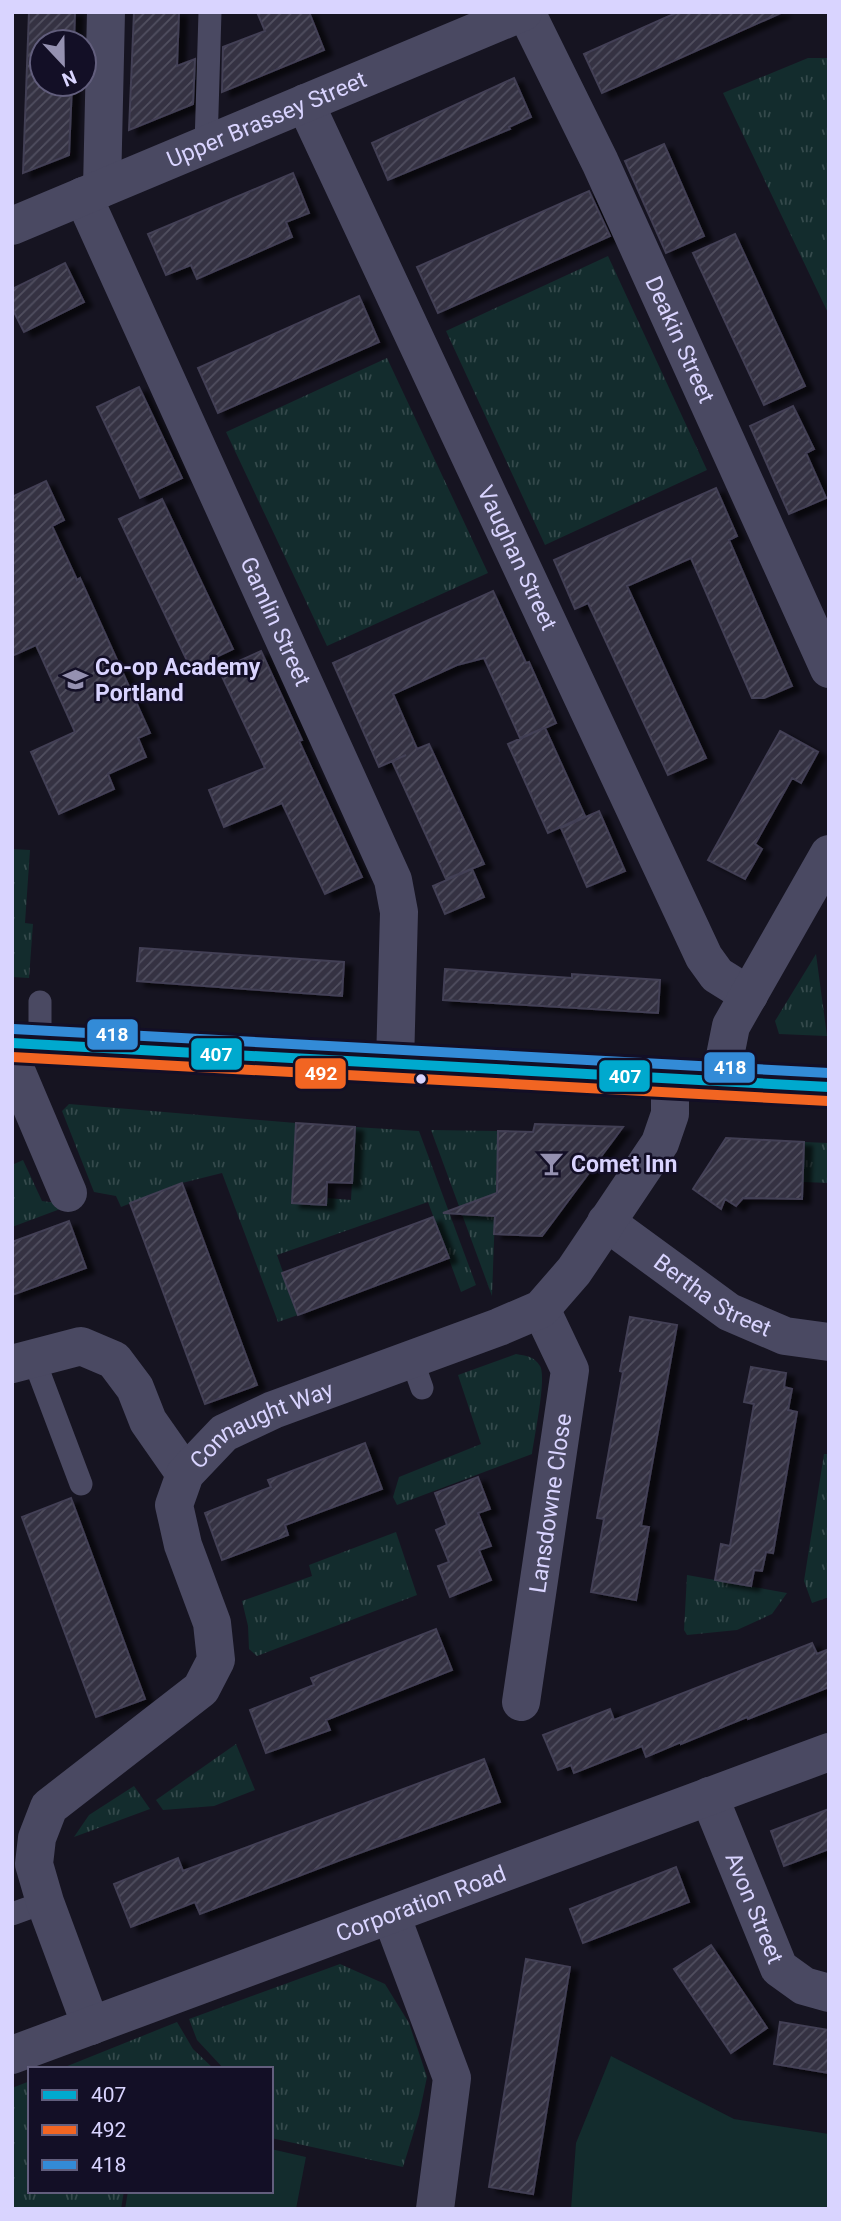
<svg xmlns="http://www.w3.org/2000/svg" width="841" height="2221" font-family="Roboto,sans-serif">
  <defs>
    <pattern id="grass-tufts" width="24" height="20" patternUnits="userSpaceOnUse" patternTransform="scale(1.75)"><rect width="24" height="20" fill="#132c2d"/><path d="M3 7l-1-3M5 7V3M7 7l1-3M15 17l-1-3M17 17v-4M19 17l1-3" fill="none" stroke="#354a4c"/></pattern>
    <pattern id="building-hatch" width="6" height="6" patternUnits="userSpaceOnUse" patternTransform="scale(1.75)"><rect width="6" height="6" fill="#343243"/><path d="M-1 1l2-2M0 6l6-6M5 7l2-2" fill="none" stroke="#514f5f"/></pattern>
    <filter id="shadow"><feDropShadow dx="8" dy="4.5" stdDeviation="2" flood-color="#0009"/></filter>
  </defs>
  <rect width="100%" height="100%" fill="#161421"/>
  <path fill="url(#grass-tufts)" d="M808,58H829V315L723,93Z
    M608,256L707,470L545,545L446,331Z
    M387,358L488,573L327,646L226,432Z
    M12,849L30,850L25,923L33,924L29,978L12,977Z
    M816,954L827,1036L779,1034L775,1021Z
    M69,1104L296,1123L292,1203L326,1205L327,1198L351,1200L355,1127L419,1131L476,1285L461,1292L428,1202L277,1255L298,1315L278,1322L222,1173L182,1183L121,1207L116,1196L94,1192L62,1111Z
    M431,1130L498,1131L492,1296Z
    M804,1142L829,1143V1183L803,1182Z
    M23,1160L42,1201L71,1205L12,1227V1165Z
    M516,1354C526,1356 534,1356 540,1366C547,1377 534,1438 532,1454L397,1505L393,1497L399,1477L481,1444L458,1375Z
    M824,1454H829V1597L812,1603L804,1581Z
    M396,1532L417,1595L257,1656L249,1649L248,1626L242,1601L312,1576L309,1565Z
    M687,1575L787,1593L772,1614L737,1630L687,1635L684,1630Z
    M236,1744L255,1790L214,1806L163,1810L156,1800Z
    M134,1786L150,1809L74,1837L89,1815Z
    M340,1964L385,1984L409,2023L427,2077L419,2115L403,2167L271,2138V2069H224L197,2040L189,2019Z
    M177,2022L193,2049L214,2069H60Z
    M30,2081V2191H124L121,2209H12V2088Z"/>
  <path fill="#132c2d" d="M611,2056L734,2119L829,2134V2209H571L576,2143Z
    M271,2149L306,2157L296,2209H125L128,2191H271Z"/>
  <path fill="url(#building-hatch)" stroke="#433f54" stroke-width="2" filter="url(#shadow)" d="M29,12H75L74,42H42V84H72L69,155L23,173Z
    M134,12H179L177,66L195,59L193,104L129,130Z
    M257,12H309L324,50L222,92L223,47L265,31Z
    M678,12H783L602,93L584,54Z
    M514,78L531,117L509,127L510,129L388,180L372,143Z
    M664,144L704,236L666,253L625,161Z
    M293,173L309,213L286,222L292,237L197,279L191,265L166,275L148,234Z
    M589,191L610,236L438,313L417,267Z
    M735,234L805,386L764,405L693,253Z
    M65,263L84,302L24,332L12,308V289Z
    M359,296L379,342L218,413L198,368Z
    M139,387L182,478L140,498L97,407Z
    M793,406L814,449L806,453L826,498L789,514L750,426Z
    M46,481L64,520L52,526L77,580L80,578L150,733L138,738L146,757L108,774L114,789L59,814L31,752L75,732L36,645L12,656V497Z
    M716,488L737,536L729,540L792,686L764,698H752L691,558L627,586L706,758L668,775L588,603L575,609L554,560Z
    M162,499L233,649L191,669L119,519Z
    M493,591L526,663L529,662L556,723L545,728L585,816L548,833L508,744L544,728L520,738L484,658L457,665L435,675L393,694L417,749L429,744L484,864L446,879L392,761L406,755L379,767L333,663Z
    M261,651L302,740L299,741L362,877L325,894L282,803L224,827L209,790L265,768L219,670Z
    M780,731L818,752L801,783L792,778L755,844L762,849L745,879L708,860Z
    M599,811L625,871L587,887L561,828Z
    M472,869L484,897L445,914L433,886Z
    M140,948L344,962L342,996L137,981Z
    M445,969L572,978V974L660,980L658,1013L443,1000Z
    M296,1123L355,1127L352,1183L327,1182L326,1205L292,1203Z
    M535,1124L623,1127L542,1236L494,1234L495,1216L443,1213L497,1193L498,1131L533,1132Z
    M726,1138L804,1142L802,1199L743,1198L736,1206L725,1199L721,1209L693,1189Z
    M182,1183L257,1385L205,1404L130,1203Z
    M433,1217L449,1258L298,1315L282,1273Z
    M69,1221L86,1268L12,1295V1242Z
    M630,1317L677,1325L641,1526L649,1527L636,1600L591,1592L604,1519L597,1518L623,1372L620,1371Z
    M751,1367L786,1373L784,1387L792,1389L788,1410L797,1412L773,1553L766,1552L762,1571L754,1570L751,1586L715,1580L721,1544L730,1546L748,1438L754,1404L744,1402Z
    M365,1443L382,1489L285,1525L288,1535L222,1560L205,1513L271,1487L268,1480Z
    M478,1477L490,1509L478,1513L491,1546L479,1550L491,1580L450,1597L438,1566L449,1562L436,1530L447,1525L435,1493Z
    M71,1498L145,1699L96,1717L22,1517Z
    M436,1629L452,1670L326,1720L330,1730L266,1753L250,1710L314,1685L311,1678Z
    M812,1643L817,1654L829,1649V1687L748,1719L747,1717L681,1744V1742L646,1757L642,1746L574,1773L571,1765L558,1770L543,1735L610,1709L614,1720Z
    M484,1759L500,1802L343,1859L200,1914L195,1902L131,1927L114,1884L178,1858L183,1871Z
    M829,1809V1849L784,1866L771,1831Z
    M676,1867L689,1902L583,1943L570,1909Z
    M711,1945L767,2028L731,2053L674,1969Z
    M526,1959L570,1967L533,2194L489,2187Z
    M780,2022L829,2030V2073L774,2064Z"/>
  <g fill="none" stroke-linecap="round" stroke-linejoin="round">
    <path stroke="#4a4962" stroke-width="23" d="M206,145L210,12
      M40,1045V1002
      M33,1357L81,1484
      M412,1360L422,1388
      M12,1914L45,1902"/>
    <g stroke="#4a4962" stroke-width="38">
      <path id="s1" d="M526,12L600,162L829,669"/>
      <path id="s2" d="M305,103L704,957L717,975L749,995"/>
      <path d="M102,188L106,12"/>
      <path id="s3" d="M83,196L393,880L399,912L395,1064"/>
      <path id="s4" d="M12,226L523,12"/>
      <path d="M12,1061L68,1193"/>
      <path d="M720,1081L731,1026L829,854"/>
      <path id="s5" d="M606,1222L729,1312L785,1336L829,1342"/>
      <path d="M12,1364L81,1346L114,1360L135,1388L148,1421L185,1474"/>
      <path id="s6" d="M521,1702L570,1370L541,1309"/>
      <path id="s7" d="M709,1796L779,1968L804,1986L829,1993"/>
      <path d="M391,1915L452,2078L435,2209"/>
      <path id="s8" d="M91,2026L45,1902L34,1864L37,1838L49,1807L201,1689L216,1660L212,1623L183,1545L174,1505L185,1474L224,1433L273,1410L499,1327L541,1309L574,1271L660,1143L670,1114V1079"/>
    </g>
    <path stroke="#4a4962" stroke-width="38" id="s9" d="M12,2055L829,1752"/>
    <path stroke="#5e5373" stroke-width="38" d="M12,1043L829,1087"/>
    <defs>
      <path id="bus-1" d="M12,1043L829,1087"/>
      <path id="bus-2" d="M12,1057L828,1101"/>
      <path id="bus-3" d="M13,1029L829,1073"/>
    </defs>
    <use href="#bus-1" stroke="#130f26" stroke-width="16"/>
    <use href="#bus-2" stroke="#130f26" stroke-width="16"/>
    <use href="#bus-3" stroke="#130f26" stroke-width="16"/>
    <use href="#bus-1" stroke="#00a9ce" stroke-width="10"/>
    <use href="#bus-2" stroke="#f26522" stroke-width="10"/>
    <use href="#bus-3" stroke="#338bd7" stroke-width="10"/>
  </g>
  <defs>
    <symbol id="school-bare" viewBox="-9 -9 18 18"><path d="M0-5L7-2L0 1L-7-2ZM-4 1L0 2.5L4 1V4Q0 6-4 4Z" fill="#9591b1" stroke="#130f26" stroke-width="2.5" paint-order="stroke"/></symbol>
    <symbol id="bar-bare" viewBox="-9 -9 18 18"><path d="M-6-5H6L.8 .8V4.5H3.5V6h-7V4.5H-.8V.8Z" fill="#9591b1" stroke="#130f26" stroke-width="2.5" paint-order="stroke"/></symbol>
  </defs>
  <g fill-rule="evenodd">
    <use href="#school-bare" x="58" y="662" width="35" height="35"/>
    <use href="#bar-bare" x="534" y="1146" width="35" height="35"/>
  </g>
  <circle fill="#d9d4ff" stroke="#130f26" stroke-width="2.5" cx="421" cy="1079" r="6"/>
  <g text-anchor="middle" stroke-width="5" stroke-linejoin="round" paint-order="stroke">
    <g font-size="23" fill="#d9d4ff" stroke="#130f26">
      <text dy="8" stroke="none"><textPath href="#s4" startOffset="276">Upper Brassey Street</textPath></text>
      <text dy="8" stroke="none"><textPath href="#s1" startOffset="362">Deakin Street</textPath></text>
      <text dy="8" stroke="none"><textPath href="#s2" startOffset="502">Vaughan Street</textPath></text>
      <text dy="8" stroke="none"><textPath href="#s3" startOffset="467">Gamlin Street</textPath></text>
      <text dy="8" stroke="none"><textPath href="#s5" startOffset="130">Bertha Street</textPath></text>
      <text dy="8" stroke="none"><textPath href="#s8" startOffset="744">Connaught Way</textPath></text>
      <text dy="8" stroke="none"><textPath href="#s6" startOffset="201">Lansdowne Close</textPath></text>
      <text dy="8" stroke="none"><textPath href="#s9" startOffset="436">Corporation Road</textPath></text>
      <text dy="8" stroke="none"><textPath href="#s7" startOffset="121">Avon Street</textPath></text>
    </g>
    <g font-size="23" font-weight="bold" fill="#d9d4ff" stroke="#130f26" text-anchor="start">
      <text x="95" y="675">Co-op Academy<tspan x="95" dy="26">Portland</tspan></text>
      <text x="571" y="1172">Comet Inn</text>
    </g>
  </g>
  <g stroke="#130f26" stroke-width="2.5">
    <rect x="86" y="1018" width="53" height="33" rx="7" fill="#338bd7"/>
    <rect x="190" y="1037" width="53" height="34" rx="7" fill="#00a9ce"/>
    <rect x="703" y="1051" width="53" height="33" rx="7" fill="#338bd7"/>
    <rect x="294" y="1057" width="53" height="33" rx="7" fill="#f26522"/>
    <rect x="598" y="1059" width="53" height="34" rx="7" fill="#00a9ce"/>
  </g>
  <g font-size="19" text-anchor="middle" font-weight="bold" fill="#fff">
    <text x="112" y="1041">418</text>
    <text x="216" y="1061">407</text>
    <text x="730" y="1074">418</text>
    <text x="321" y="1080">492</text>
    <text x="625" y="1083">407</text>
  </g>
  <rect width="841" height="2221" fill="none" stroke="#d9d4ff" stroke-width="28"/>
  <rect x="28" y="2067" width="245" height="126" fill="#130f26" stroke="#625e7d" stroke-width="2"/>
  <rect x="42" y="2090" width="35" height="10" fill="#00a9ce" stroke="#625e7d" stroke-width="2"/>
  <text x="91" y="2102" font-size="21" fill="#d9d4ff">407</text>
  <rect x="42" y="2125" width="35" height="10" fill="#f26522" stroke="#625e7d" stroke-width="2"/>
  <text x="91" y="2137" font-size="21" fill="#d9d4ff">492</text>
  <rect x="42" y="2160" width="35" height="10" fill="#338bd7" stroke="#625e7d" stroke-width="2"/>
  <text x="91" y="2172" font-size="21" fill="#d9d4ff">418</text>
  <g transform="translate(63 63) rotate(158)"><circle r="33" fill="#130f26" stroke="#625e7d" stroke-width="2"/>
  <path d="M0-5L12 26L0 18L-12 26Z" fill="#9591b1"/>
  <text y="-10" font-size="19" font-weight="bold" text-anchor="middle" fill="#d9d4ff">N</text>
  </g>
</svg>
